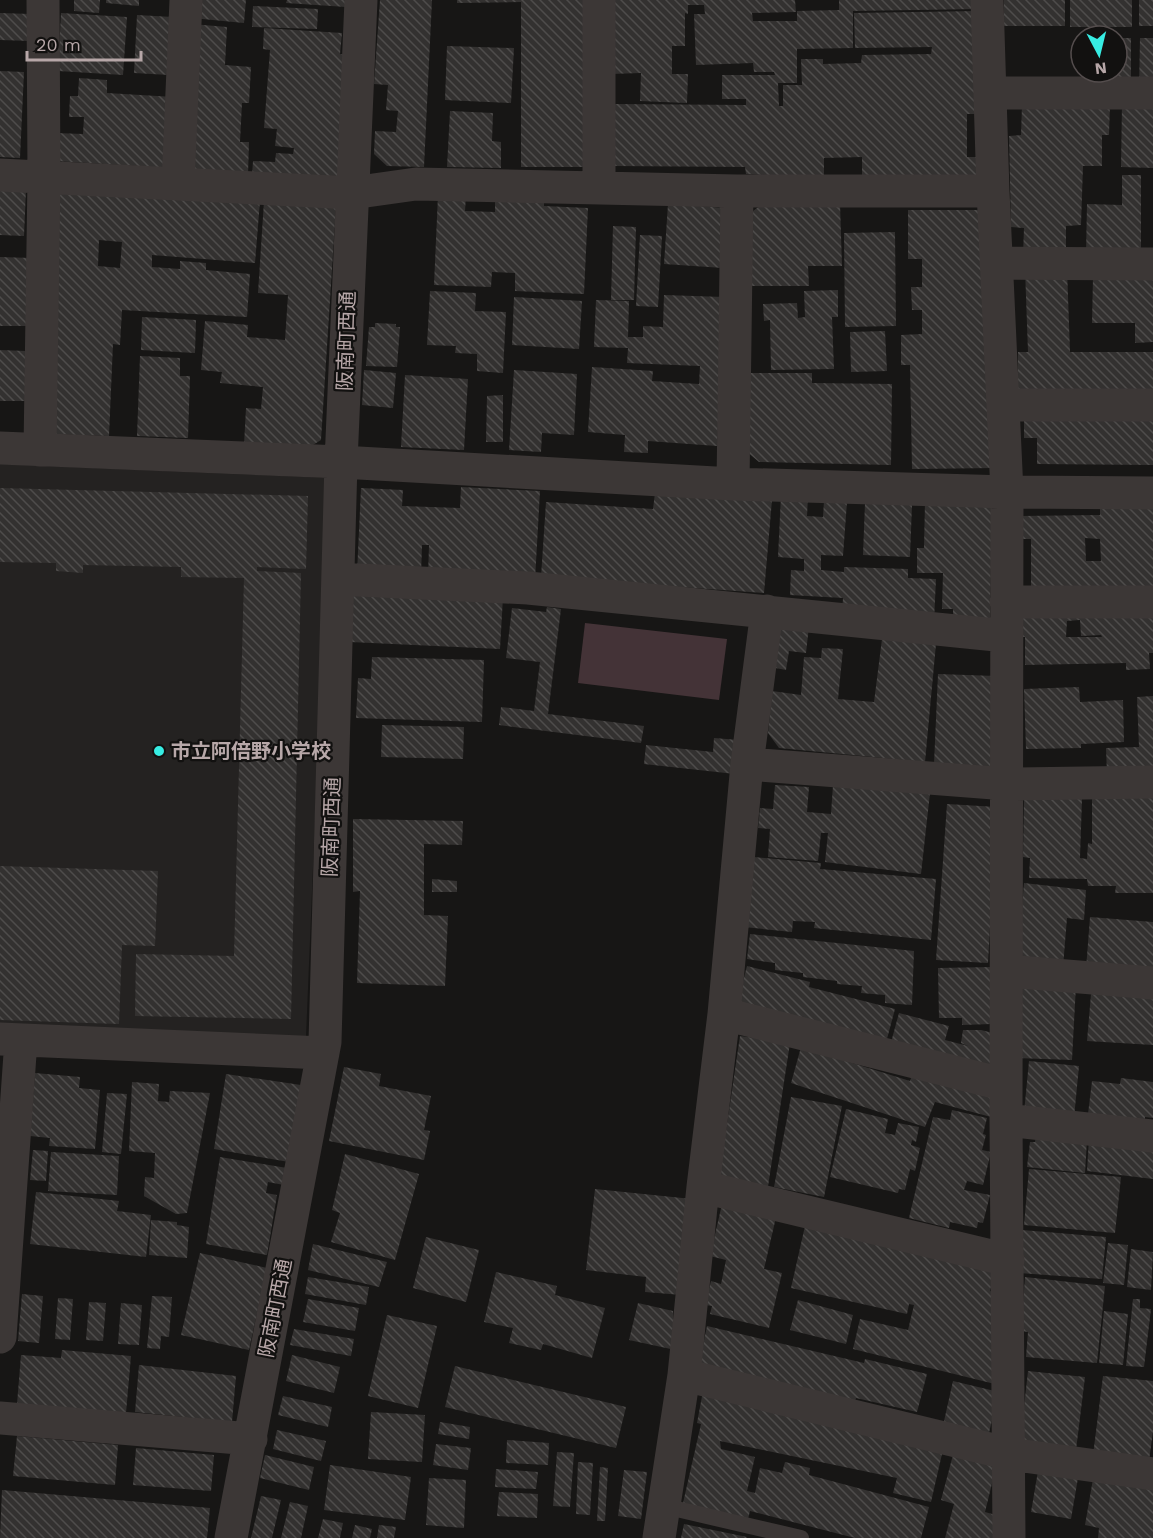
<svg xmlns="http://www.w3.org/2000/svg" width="1153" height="1538" font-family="'Work Sans','Noto Sans JP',sans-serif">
  <defs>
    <pattern id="building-back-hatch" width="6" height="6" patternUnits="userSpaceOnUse" patternTransform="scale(1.5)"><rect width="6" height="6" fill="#333130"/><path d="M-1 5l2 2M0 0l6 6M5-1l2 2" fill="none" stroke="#4e4c4b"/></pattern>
  </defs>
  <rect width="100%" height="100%" fill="#171615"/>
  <path fill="#242221" d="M0,464L329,478L306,1037L0,1025Z"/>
  <path fill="#443337" d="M585,623L727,639L719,700L578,683Z"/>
  <path fill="url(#building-back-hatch)" fill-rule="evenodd" d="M74,0H100L99,13L74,11Z
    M106,0H139V6L106,3Z
    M193,0H246L244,23L192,18Z
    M287,0H346V7L286,3Z
    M380,0H432L424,167L387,166L374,154L375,131L396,132L398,111L386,110L388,85L374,84Z
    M457,0H589L588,167H521V2L457,3Z
    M611,0H795L796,12L752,13L753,21H797V11L839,10V0H977L978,9L853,11V48L797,49V83H778L779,106H783V85H802L801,59H823V64L861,63L862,55L931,54L932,47L855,48L854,13L977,11L979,114H967V157H981L980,184H862V157L824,158V178L746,174L745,167L613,166L614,104L746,105V99H722V75H775L774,72H754L753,63L696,65L694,14H705L704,5H688V14L685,13V46H672V74H688L687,103L640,101L641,73L611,74Z
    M1004,0H1065V26H1004Z
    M1070,0H1132V27H1070Z
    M1139,0H1153V26H1139Z
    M253,6L318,9L317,29L252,27Z
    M0,13L31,14L30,41L0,40Z
    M61,13L127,17L123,75L58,71Z
    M137,15L173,17L169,75L134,73Z
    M192,24L227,27L225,65L251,67L249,103H242L240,142H249L248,175L191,173Z
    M264,28L342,33L340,54L348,55L338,181L252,175L253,161L275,162L276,153L293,154L294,148L275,146L277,129L264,128L270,50L263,49Z
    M1117,38H1131V87H1087V72H1117Z
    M1140,38H1153V88H1139Z
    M447,46L514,48L511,103L445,100Z
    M0,71L24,72L20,158L0,157Z
    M79,78L107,80V93L174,97L171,168L55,161L56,133L83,134L84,117H69L70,96H78Z
    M1110,104L1109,135H1102V166H1083L1081,225L1066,226V255H1023L1024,228L1011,227L1009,136L1021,135L1022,105Z
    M1122,104H1153V168L1121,167Z
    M450,111L493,113L492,141L501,142V168L447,167Z
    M1122,175H1141V254H1086L1087,204L1122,205Z
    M0,188L26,189L24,236L0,235Z
    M54,189L260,201L255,263L152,255V267L180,269V261L206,263V270L250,274L247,317L122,310L120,345L113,344L109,436L47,434ZM99,240L122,242L120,268L98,266Z
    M495,194L544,195V206L588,208L584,294L515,291V273L492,272L491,287L434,285L438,195L466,196L465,211L495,212Z
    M264,201L336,207L321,440L308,448L244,445L246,408L261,409L263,387L220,383L222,372L201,370L205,321L248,325L247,337L285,340L288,295L258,293Z
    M840,203L842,266H808L809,286H750L749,214L761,205Z
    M668,204L727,208L723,268L664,264Z
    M908,210H984L995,468L912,469L910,365H901V335L922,334V310H912L911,287H922V259H908Z
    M613,226L636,227L634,300H611Z
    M895,232L896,326L845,327L844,233Z
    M640,235L662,236L658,307L636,306Z
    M0,257L32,258L29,326H0Z
    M1067,268L1070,352H1153V400L1018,403V352H1028L1025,269Z
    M1153,276V342L1135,343V323H1092L1093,277Z
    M838,290V317H832L834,369L771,370L770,320L764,321L763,304L797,303L798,318L805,317L804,291Z
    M430,291L476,293L475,311L506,312L503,373L477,371V354L455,353L456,346L427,345Z
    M664,295L724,297L717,446L648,441V453L624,452L625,435L588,432L592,367L653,371L652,381L699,384L700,366L627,363L628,348L594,347L596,300L629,301L628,337H643V326L663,327Z
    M514,297L582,301L579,349L512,345Z
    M142,317L196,320L195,353L141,350Z
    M375,323L396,324V327H400L397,367L366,366L369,327H375Z
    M885,331L887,371L851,372L850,332Z
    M0,350L26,351L25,401H0Z
    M140,356L180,358V376H190L188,438L137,436Z
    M364,370L396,373L393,408L362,405Z
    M514,370L577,374L574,435L542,433L541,452L509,450Z
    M747,373H812V383L892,384L891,465L759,462L746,451Z
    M405,375L468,379L464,450L401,447Z
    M503,395V442H486L487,396Z
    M1153,414V465L1037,464V438H1024V415Z
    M461,487L540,491L535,580L428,576L429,545H422L421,576L357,573L361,488L403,490L402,506L460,508Z
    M0,488L308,496L306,569L257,567V571L301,573L291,1019L135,1016L136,954L234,956L244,578L181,577V567L83,565V573L56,571V563L0,562Z
    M655,493L772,500L764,593L541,577L546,502L653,509Z
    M781,495L808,497L807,516L823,517L824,501L847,502L843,556L821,555V570L844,572V567L908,569V578L936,579L934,621L842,612L843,598L790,595L791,570L804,571V559L778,557Z
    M925,502L992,504L990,623H953V609H942L943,573H917V548H924Z
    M865,503L912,505L910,557L863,555Z
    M1153,507V594H1031V539H1020V516L1100,515V508ZM1085,538L1100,539L1101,561H1086Z
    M352,590L503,597L500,649L350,642Z
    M1019,606L1153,614V653H1149L1150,669L1126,670V663L1025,665V637H1019ZM1080,620L1081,636L1101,635L1102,637H1066L1067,621Z
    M547,607L561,609L548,714L644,726L641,743L499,725L501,707L534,711L540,662L506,658L512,608L546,612Z
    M775,623L809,626L806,653L789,651L786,670L770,667Z
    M882,639L936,644L925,762L779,748L768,733L772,691L801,695L804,657L821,658L822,648L843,649L838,699L874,702Z
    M372,657L484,660L482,722L356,718L358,678L371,679Z
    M938,674L996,676L992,767L934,764Z
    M1079,687L1080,702L1123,700L1124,742L1081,744V748L1026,749L1024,689Z
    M1153,696V772L1107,774L1106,748L1139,747L1137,697Z
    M382,725L464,727L463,759L381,757Z
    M714,738L739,740L735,774L644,764L646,745L713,752Z
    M775,785L809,787L807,812L831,814L833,785L930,793L921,874L825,862L828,833H821L818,861L768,857L770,829L758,828L760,808L773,809Z
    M1153,797V893H1115L1116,886H1088L1087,879L1029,878L1030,858L1023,857L1024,798L1082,799L1080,858L1087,859L1088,843L1092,844V798Z
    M947,804L997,807L988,963L936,960Z
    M353,819L463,821L462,845L424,844V915L448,916L445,986L357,983L360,891L353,892Z
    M754,857L821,863L820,869L936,879L931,940L814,928L815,922L793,921L792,932L744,927Z
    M0,866L158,871L155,946L122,945L119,1024L0,1020Z
    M432,879L457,881V892H432Z
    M1024,883L1086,890L1084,920L1067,918L1063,967L1017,964Z
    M1090,917L1153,922V974L1086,969Z
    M750,934L914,951L912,1005L885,1003V995L861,993L862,986L837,984V981L803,977V973L775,970V963L747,959Z
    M747,966L810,982L809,987L895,1009L884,1050L736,1008Z
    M992,967V1024L962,1025V1018H939L938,968Z
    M1017,982L1076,985L1072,1060L1014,1058Z
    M1091,994L1153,997V1045L1087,1041Z
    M899,1013L949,1026L945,1040L968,1046L961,1043L963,1030H981L997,1034L996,1074L890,1046Z
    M740,1036L790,1043L767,1193L718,1185Z
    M801,1047L910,1081L914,1069L997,1092L991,1117L935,1102L925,1127L791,1083Z
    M1029,1061L1079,1066L1074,1118L1024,1113Z
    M344,1067L381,1074L379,1086L431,1096L424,1130L430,1131L424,1160L329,1141Z
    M35,1073L80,1077L79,1088L100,1090L95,1149L49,1146L50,1138L30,1136Z
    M226,1074L301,1085L289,1162L214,1149Z
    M1121,1078L1153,1082V1118L1145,1117L1144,1128L1087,1122L1092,1081L1120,1084Z
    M132,1082L159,1084L158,1101L169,1102L170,1091L210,1093L187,1213L176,1214L144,1196L145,1177L154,1178L155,1153L129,1151Z
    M107,1093L127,1094L121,1154L102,1152Z
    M791,1097L842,1106L824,1197L774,1187Z
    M846,1109L888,1119L885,1133L895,1135L898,1123L919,1127L916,1142L912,1140L911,1145L920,1148L915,1171L910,1169L905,1190L899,1189L898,1193L830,1177Z
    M952,1110L987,1118L983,1134L986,1135L982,1150L991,1152L983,1185L967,1181L964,1190L990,1195L983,1223L978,1222L977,1228L950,1222L949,1228L909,1218L933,1117L950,1120Z
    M1036,1135L1087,1140L1085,1173L1027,1167L1030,1142H1035Z
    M1089,1138L1153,1150V1179L1087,1171Z
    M33,1150L48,1151L46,1181L30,1180Z
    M51,1152L119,1156L117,1195L48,1191Z
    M345,1154L419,1174L395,1260L331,1242L340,1213L332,1210Z
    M220,1157L287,1168L284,1185L268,1182L266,1193L277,1195L267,1255L206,1244Z
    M1029,1169L1121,1177L1115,1233L1024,1225Z
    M595,1189L692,1199L682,1295L645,1292L646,1277L586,1270Z
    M36,1192L119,1201L117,1211L151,1215L146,1257L30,1244Z
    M723,1200L777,1213L764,1269L782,1273L769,1328L710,1314L712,1306L705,1305L711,1281L721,1284L726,1260L710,1256Z
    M151,1220L177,1222V1225L189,1227L187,1258L149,1255Z
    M805,1226L995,1270L990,1291L998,1294L991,1325L999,1327L1003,1386L853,1349L860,1319L908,1330L914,1305L909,1304L907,1314L791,1288Z
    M1022,1230L1106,1237L1102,1279L1019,1273Z
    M426,1237L479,1250L466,1302L413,1288Z
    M1108,1243L1128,1245L1124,1285L1103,1283Z
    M313,1244L387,1262L379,1287L308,1270Z
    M1131,1249L1153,1252L1151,1290L1127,1287Z
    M200,1253L267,1268L249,1350L181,1335Z
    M496,1272L557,1286L555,1295L605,1308L592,1358L543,1344L541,1350L509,1343L513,1328L484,1322Z
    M308,1277L369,1287L366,1305L305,1294Z
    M1025,1277L1105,1286L1097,1363L1026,1357L1028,1332L1021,1331Z
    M22,1294L43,1296L39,1343L18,1341Z
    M152,1296L172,1297L169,1337L161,1336L160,1349L147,1348Z
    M58,1298L73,1299L70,1340L55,1339Z
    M308,1299L359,1308L355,1331L303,1322Z
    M1133,1299H1140V1308L1151,1309L1144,1367L1126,1366Z
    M798,1300L853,1315L846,1344L790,1330Z
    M89,1302L106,1303L103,1341L86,1340Z
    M121,1303L142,1305L139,1345L118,1344Z
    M638,1303L673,1311V1321L686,1325L680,1351L629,1340Z
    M1104,1311L1128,1314L1123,1365L1099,1363Z
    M387,1315L437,1326L418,1408L368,1396Z
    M707,1326L864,1363L865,1359L927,1374L917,1412L856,1398L854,1405L698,1369Z
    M294,1329L354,1339L351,1356L290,1345Z
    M62,1350L131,1356L126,1413L17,1404L21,1355L61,1358Z
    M292,1355L340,1367L334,1393L286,1381Z
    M139,1365L236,1376L232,1422L135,1412Z
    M455,1366L626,1407L616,1448L445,1407Z
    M1028,1371L1085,1377L1076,1450L1020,1443Z
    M1103,1376L1153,1381V1431L1149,1461L1093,1455Z
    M953,1381L999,1392L987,1441L942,1430Z
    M703,1391L942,1454L931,1502L893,1493L897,1478L720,1441L721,1449L755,1457L747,1491L755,1493L760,1468L782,1473L785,1462L810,1468L809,1475L929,1507L921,1538H855L750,1511L748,1519L683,1503L701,1424L697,1423Z
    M283,1396L332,1407L328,1427L278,1415Z
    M371,1412L425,1415L422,1462L368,1459Z
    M440,1422L470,1427L469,1439L438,1434Z
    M277,1430L326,1441L321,1461L273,1449Z
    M17,1436L118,1445L115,1485L13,1476Z
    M507,1440L549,1443L548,1465L506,1463Z
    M436,1444L471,1448L468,1470L433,1465Z
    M136,1448L214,1455L211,1491L133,1485Z
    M954,1451L997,1463L985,1512L1003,1517L996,1538H945L954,1504L941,1500Z
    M557,1452L574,1453L570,1507L553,1506Z
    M265,1455L314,1467L309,1490L260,1478Z
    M578,1462L593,1463L590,1515L576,1514Z
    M330,1465L411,1477L405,1520L324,1510Z
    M600,1467L608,1468L605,1521H597Z
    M496,1469L538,1472L536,1489L495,1487Z
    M624,1470L647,1472L641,1519L618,1516Z
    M1038,1471L1078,1478L1071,1519L1031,1512Z
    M429,1478L466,1480L464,1528L426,1525Z
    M1093,1479L1153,1488V1538H1098L1099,1528L1085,1525Z
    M2,1490L210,1508L207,1538H0Z
    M499,1492L538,1494L537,1518L497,1516Z
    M261,1496L281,1500L272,1538H251Z
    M290,1502L308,1506L301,1538H281Z
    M323,1519L343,1523L340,1538H318Z
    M684,1524L747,1537L746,1538H681Z
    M355,1525L372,1529L370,1538H352Z
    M379,1525L396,1527L394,1538H377Z"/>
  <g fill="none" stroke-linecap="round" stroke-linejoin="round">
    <path stroke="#3c3736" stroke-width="16" d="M664,1506L801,1538"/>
    <path stroke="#3c3736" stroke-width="33" d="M987,0L993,191L1007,492L1006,1120L1009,1538
      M990,93H1153
      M0,175L352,193L416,184L737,191H993
      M178,184L186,0
      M599,188V0
      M996,263L1153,264
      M1003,405H1153
      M0,448L341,462L733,484L1007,492L1153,493
      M40,450L44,177L43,0
      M733,484L737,191
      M338,579L528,588L1006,636
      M1006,602H1153
      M747,764L1007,784L1153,782
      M1006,971L1153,983
      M724,1014L1006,1085
      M0,1039L323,1053
      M1006,1120L1153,1136
      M703,1187L1008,1260
      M0,1337L21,1040
      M684,1375L1010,1454L1153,1474
      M0,1418L251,1439
      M231,1538L325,1042L341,462L361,0
      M659,1538L684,1375L703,1187L724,1014L747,764L767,611"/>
  </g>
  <circle fill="#37ede3" stroke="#121110" stroke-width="2" cx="159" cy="751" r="6"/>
  <g text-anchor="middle" stroke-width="4.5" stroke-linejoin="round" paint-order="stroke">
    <g font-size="20" fill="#b7a7a8" stroke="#121110">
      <text transform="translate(346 341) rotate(-88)" y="7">阪南町西通</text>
      <text transform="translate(331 827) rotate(-88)" y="7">阪南町西通</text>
      <text transform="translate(275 1308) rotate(-79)" y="7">阪南町西通</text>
    </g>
    <g font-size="20" font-weight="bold" fill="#b7a7a8" stroke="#121110" text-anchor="start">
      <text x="171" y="758">市立阿倍野小学校</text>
    </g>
  </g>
  <g transform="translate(1099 54) rotate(173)"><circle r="28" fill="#121110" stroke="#544d4d" stroke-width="1.5"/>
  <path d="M0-4.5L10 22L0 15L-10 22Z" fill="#37ede3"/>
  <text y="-9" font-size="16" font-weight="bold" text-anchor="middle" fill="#b7a7a8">N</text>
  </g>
  <path d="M27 51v9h114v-9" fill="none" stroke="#b7a7a8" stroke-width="3"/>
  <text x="36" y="51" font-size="18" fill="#b7a7a8" stroke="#121110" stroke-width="4.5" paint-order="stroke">20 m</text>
</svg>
